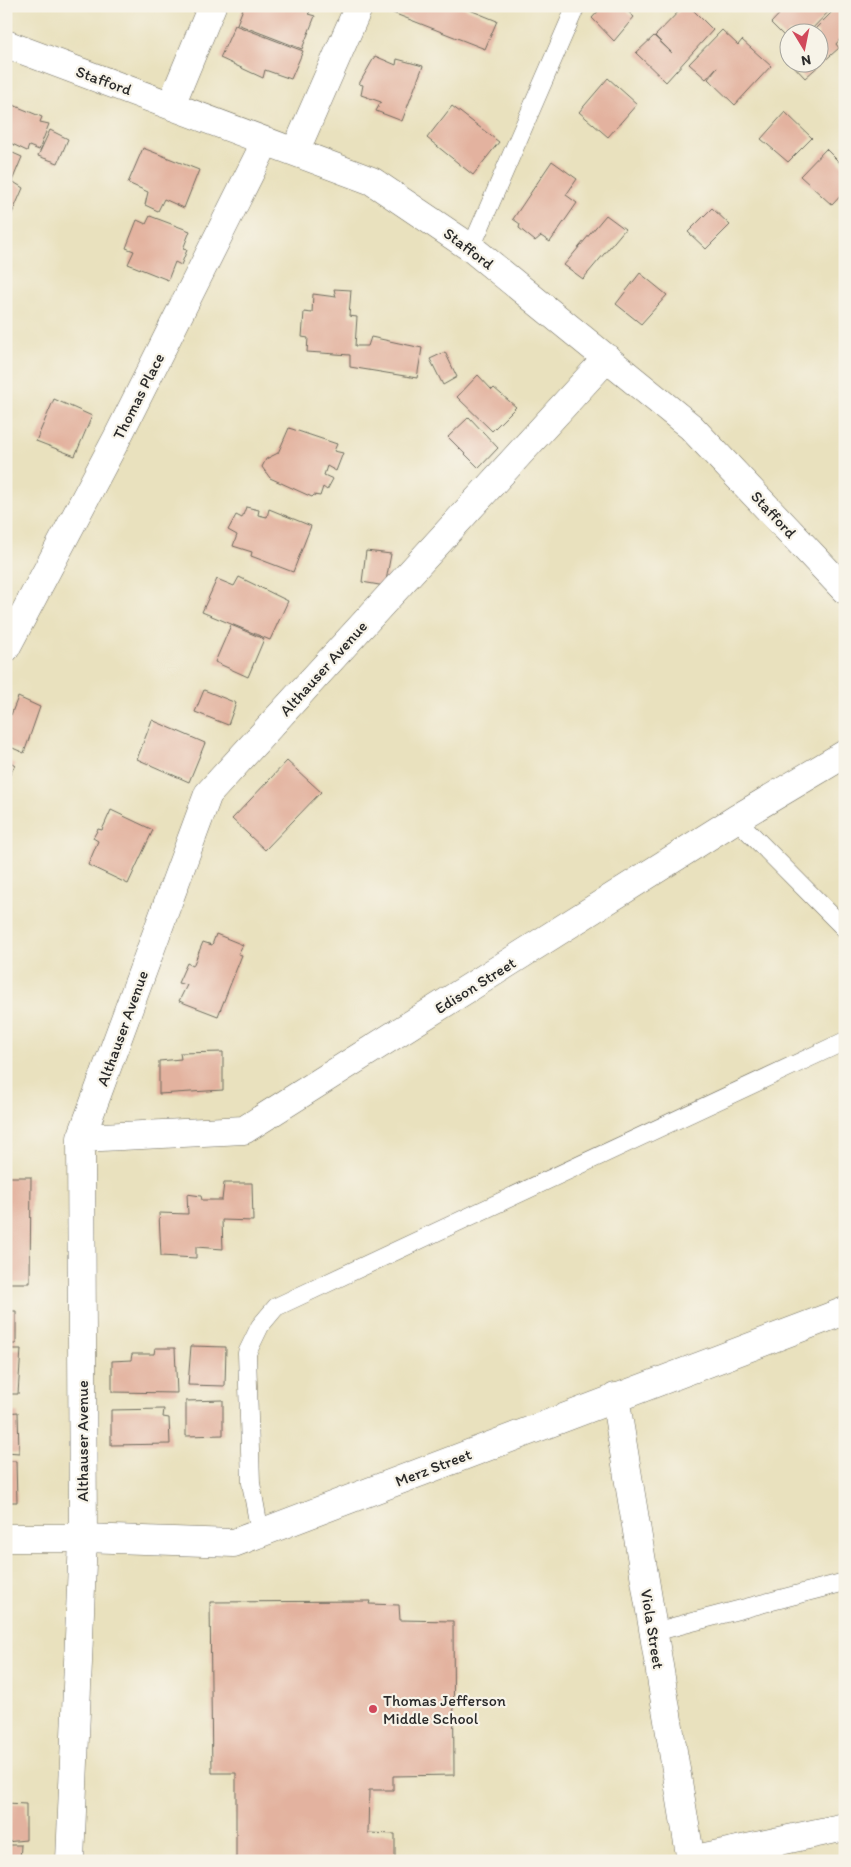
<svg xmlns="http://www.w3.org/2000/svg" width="851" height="1867" font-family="Itim,sans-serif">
  <rect width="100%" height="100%" fill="#f7f3e8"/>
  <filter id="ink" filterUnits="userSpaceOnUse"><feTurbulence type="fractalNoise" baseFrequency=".02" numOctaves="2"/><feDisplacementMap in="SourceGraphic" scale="10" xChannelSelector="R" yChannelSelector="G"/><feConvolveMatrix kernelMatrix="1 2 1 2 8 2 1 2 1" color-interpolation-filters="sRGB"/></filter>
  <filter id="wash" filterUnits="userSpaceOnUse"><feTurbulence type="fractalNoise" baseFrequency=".0096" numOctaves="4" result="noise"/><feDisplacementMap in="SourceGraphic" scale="20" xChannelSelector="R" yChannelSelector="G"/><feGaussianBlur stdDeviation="1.12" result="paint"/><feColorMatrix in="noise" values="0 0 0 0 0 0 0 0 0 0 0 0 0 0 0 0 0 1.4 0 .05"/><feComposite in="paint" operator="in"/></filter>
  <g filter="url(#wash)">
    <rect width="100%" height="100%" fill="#e9e1be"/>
    <g id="blocks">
      <path fill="#e3b29f" d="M244,6H299L310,12L308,14L315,16L302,49L237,24Z
        M396,6H460L497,21L485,49L393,13Z
        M603,6H622L634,17L614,41L592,18Z
        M684,6H689L713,30L666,82L636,53L654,36L672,53L655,36Z
        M787,6H834L809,32H788V40L771,23Z
        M836,8L845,16V33L836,44L839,48L805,78L790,62H818V32H812Z
        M235,25L303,51L291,79L265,70L263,78L220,58Z
        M722,30L738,45L742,40L771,66L735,105L708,79L717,67L706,79L689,64Z
        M375,56L396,65L397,59L423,66L402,121L376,111L381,102L361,95L363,85L359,84Z
        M608,78L637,104L608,137L579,112Z
        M6,102L42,117L40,122L49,124L39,150L29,146L27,151L6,141Z
        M452,106L499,142L473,175L427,138Z
        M785,112L812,138L788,162L761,139Z
        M50,130L68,139L58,163L38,156Z
        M143,148L199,170L184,208L164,199L158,211L145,205L148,192L128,183Z
        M826,149L845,168V191L832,205L800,176Z
        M6,150L22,157L12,181L23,188L10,218L6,216Z
        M552,161L577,179L566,195L577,203L550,242L541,236L535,241L519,228L520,224L513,219Z
        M712,208L730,225L706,249L688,232Z
        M606,215L625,229L583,279L564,265Z
        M150,216L190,231L183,249L187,250L181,265L175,262L168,280L128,264L134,251L126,248L137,220L146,224Z
        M640,273L667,295L641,324L616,304Z
        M334,289L351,290L349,316L357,317L355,346H368L371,337L422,348L417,378L350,367V355L307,352L308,338L302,337L304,312L312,313L313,294L336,297Z
        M445,352L457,377L443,385L430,359Z
        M478,375L492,390L494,388L516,407L492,431L457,397Z
        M54,399L92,416L75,456L36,441Z
        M469,417L498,448L479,468L448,437Z
        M289,428L337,444L334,451L343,453L336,471L327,466L324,475L333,479L327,490L323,487L320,496L314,495L312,497L270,478L262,467L266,459L278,453Z
        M246,507L259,510L258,515L267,517L269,509L311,526L293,572L251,556L252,552L233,546L237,535L228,530L236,515L242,518Z
        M366,551L391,554L385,586L362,582Z
        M239,577L288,601L270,640L202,612L217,579L234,586Z
        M231,625L264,639L248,677L215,662Z
        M204,690L236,703L228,725L195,712Z
        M18,697L40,707L24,753L6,745V713L11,715Z
        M152,720L205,743L189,782L137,759Z
        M6,759L15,765L6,782Z
        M287,761L321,792L265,850L232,819Z
        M111,810L153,830L128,884L88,865L98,841L93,838L98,829L102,830Z
        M216,934L243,945L238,954L242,955L218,1016L179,1001L187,985L178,983L187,963L193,966L203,942L212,945Z
        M223,1052V1090L159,1094V1061L181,1059L180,1053Z
        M6,1177H31L30,1283H6Z
        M224,1183H252L253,1221L222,1220L223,1249L196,1247V1258L161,1256L159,1213L188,1214L187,1194L201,1196L202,1200H222Z
        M6,1311H16V1344H6Z
        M191,1346L226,1347L225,1386L188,1385Z
        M155,1348H175L177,1393L112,1392V1361L131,1360L132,1354H154Z
        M6,1349H21L18,1394H6Z
        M223,1400V1435L186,1436V1401Z
        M164,1409L163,1417L169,1418L170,1444L111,1445V1410Z
        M18,1412L19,1453L6,1452V1413Z
        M6,1461H16L17,1502H6Z
        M370,1601L369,1604L399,1605L400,1620L453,1621L454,1775L393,1776V1790H369L368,1833L395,1834V1861H236V1773H212L210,1602Z
        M6,1803L26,1804V1840L6,1842Z
        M6,1845H21L20,1861H6Z"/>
    </g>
  </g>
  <g filter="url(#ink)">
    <use href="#blocks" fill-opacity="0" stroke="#6e6b5e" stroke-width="1"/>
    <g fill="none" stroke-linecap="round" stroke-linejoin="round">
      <defs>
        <path id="lane" d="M471,248L576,6
          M736,819L845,929
          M260,1533L251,1483L247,1353L260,1326L276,1307L845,1041
          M654,1632L845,1582"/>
        <path id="street" d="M6,44L372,181L471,248L691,427L845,590
          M171,105L212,6
          M295,152L359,6
          M6,648L117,438L266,141
          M81,1138L244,1130L736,819L845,754
          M615,1397L691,1861
          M6,1538H83L234,1543L845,1311
          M691,1860L845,1827
          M70,1861L83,1538L81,1138L208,794L607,358"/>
      </defs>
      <use href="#lane" stroke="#6e6b5e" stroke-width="19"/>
      <use href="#street" stroke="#6e6b5e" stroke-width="29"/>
      <use href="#lane" stroke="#fff" stroke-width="18"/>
      <use href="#street" stroke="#fff" stroke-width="28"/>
    </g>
  </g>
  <circle fill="#d1495b" stroke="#f7f3e8" stroke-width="2" cx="373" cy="1709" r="5"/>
  <g text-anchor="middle" stroke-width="4.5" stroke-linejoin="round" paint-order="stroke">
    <g font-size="16" fill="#2b2b2b" stroke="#f7f3e8">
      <text transform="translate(104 80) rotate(20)" y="6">Stafford</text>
      <text transform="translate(469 248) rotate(37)" y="6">Stafford</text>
      <text transform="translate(138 396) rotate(-63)" y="6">Thomas Place</text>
      <text transform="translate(774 514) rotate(47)" y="6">Stafford</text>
      <text transform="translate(323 668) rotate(-48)" y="6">Althauser Avenue</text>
      <text transform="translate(475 985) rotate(-32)" y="6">Edison Street</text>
      <text transform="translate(122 1028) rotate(-70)" y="6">Althauser Avenue</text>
      <text transform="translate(82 1441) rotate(-90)" y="6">Althauser Avenue</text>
      <text transform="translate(433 1467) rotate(-21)" y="6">Merz Street</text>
      <text transform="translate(653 1629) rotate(81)" y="6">Viola Street</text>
    </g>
    <g font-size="16" fill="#2b2b2b" stroke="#f7f3e8" text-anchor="start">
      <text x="383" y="1706">Thomas Jefferson<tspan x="383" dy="18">Middle School</tspan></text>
    </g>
  </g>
  <rect width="851" height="1867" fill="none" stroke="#f7f3e8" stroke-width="25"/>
  <g transform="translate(804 48) rotate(170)"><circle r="24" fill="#f7f3e8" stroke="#a5a39c"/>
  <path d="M0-4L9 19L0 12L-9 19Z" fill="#d1495b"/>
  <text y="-8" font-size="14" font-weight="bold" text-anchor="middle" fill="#2b2b2b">N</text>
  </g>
</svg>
